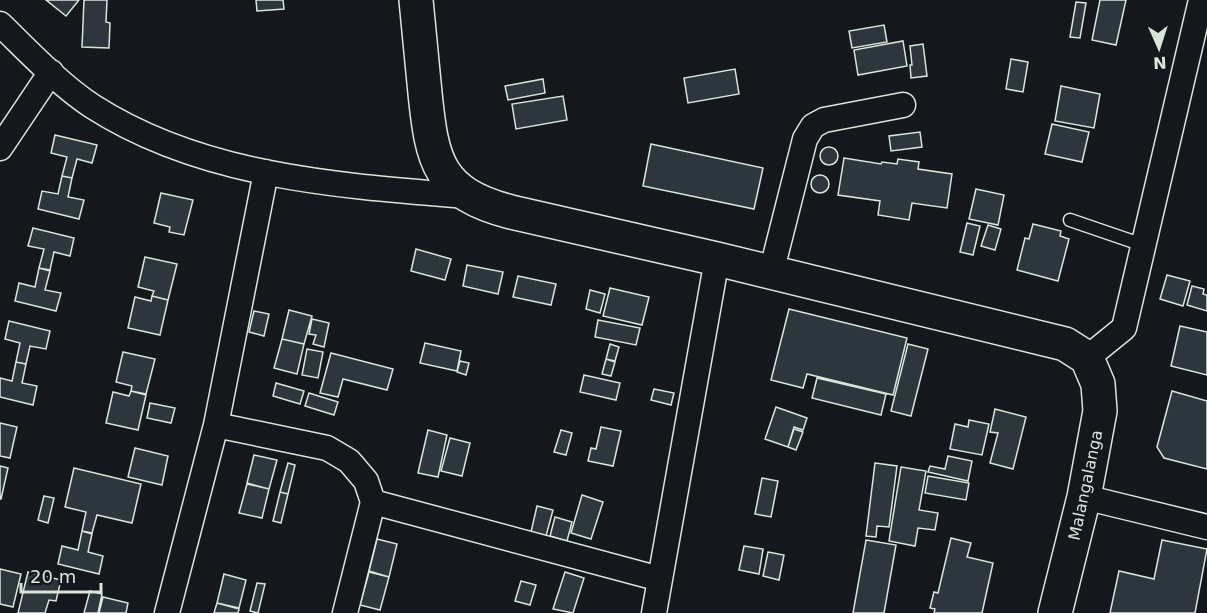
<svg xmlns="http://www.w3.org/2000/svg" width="1207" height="613" font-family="'DejaVu Sans',sans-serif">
  <rect width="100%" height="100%" fill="#14181c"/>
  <path fill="#2c363c" stroke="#d8e6dc" stroke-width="1.5" d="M46,0H79L66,16Z
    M84,0H107L106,22L110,23L109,48L82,47Z
    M256,0H283L284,9L257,11Z
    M1100,0H1126L1116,45L1092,40Z
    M1076,2L1086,3L1080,38L1070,37Z
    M884,25L887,42L852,48L849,31Z
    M903,41L907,66L858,75L854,50Z
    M923,44L927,76L911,78L910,65H912L910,46Z
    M1011,59L1028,62L1023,92L1006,89Z
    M735,69L739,94L688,103L684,78Z
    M543,79L545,93L508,100L505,86Z
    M1061,86L1100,94L1094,128L1055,121Z
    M563,96L567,120L516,129L512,104Z
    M1052,124L1089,132L1082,162L1045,154Z
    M920,132L922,147L891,151L889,136Z
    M55,135L97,145L92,163L77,159L72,178L62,176L67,157L51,153Z
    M651,144L763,168L754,209L643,186Z
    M820 156a9 9 0 1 1 18 0a9 9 0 1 1-18 0Z
    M844,158L881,164L882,162L897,164L898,159L919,162L918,169L952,174L947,208L912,203L909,220L878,215L880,201L838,195Z
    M811 184a9 9 0 1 1 18 0a9 9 0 1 1-18 0Z
    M62,176L72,178L68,197L84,200L79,219L38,209L42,191L58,194Z
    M976,189L1004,195L998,225L969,219Z
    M161,193L193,200L184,235L169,232L170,227L154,223Z
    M967,223L980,226L973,255L960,252Z
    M1033,224L1061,231L1060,236L1069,239L1058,281L1017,270L1025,238L1029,239Z
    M988,225L1001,229L995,250L981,246Z
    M33,228L74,238L70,256L54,252L50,270L39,268L44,249L28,246Z
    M416,249L451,259L445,280L411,271Z
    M145,257L177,264L168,300L152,296L154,291L138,287Z
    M467,265L503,272L498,294L463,286Z
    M39,268L50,271L45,290L61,293L56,311L15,301L19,283L35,287Z
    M1167,275L1190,281L1183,306L1160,299Z
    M518,276L556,284L551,305L513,297Z
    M1192,286L1204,289L1203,294L1207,295V311L1187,305Z
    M610,288L649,297L642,325L603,316Z
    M590,290L605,294L600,313L586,309Z
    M152,296L168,300L160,335L128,328L135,297L151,301Z
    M789,309L907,338L893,395L807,374L803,388L771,380Z
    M289,310L312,316L304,344L282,339Z
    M254,311L269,314L264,336L249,332Z
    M312,319L329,323L324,347L313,344L316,335L309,334Z
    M598,320L640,328L636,345L595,337Z
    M9,321L50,331L46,349L30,346L26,364L16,362L20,343L5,339Z
    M1180,326L1207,332V375L1171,366Z
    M282,339L304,344L297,374L274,368Z
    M425,343L461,351L457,371L420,363Z
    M610,344L619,347L615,361L606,359Z
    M908,344L928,349L911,416L891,411Z
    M307,349L323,352L318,378L302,375Z
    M123,352L155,359L146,394L131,391L132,386L116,382Z
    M331,353L393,369L387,390L343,379L338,397L320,393Z
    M606,359L615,362L611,376L602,374Z
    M460,361L469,363L466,375L457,372Z
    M16,362L26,364L22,383L37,386L33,405L0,397V378L12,381Z
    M584,375L620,383L616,400L580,392Z
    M817,378L886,394L881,415L812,398Z
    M276,383L304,391L300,404L273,396Z
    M654,389L674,393L671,405L651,400Z
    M131,391L146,395L138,430L106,423L113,392L129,396Z
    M1172,391L1207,401V469L1164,458L1157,447Z
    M309,393L338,402L334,415L305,406Z
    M150,403L175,408L171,423L147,418Z
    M776,407L807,418L803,430L794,427L788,447L765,439Z
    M995,409L1026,417L1013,469L990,463L998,433L990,432Z
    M969,420L989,424L982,455L950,449L955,424L968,427Z
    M0,423L17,427L10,458L0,456Z
    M601,427L621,431L613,466L588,461L591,448L596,449Z
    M794,429L803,432L796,450L788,447Z
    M428,430L447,435L438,477L418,473Z
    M561,430L572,433L566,455L554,452Z
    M450,438L470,443L462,476L441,471Z
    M135,448L168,456L162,485L128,477Z
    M254,455L277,460L269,489L247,483Z
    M948,456L972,461L968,481L928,472L930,466L945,469Z
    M288,463L295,465L288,494L280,492Z
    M875,463L897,466L889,527L877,526L876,537L866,536Z
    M0,466L8,468L1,499H0Z
    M901,467L926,471L919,510L938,513L935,530L918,528L915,546L889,541Z
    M74,468L141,484L132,523L97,515L92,533L82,531L86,512L65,507Z
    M928,476L969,483L966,500L925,493Z
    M762,478L778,481L771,517L755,514Z
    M247,484L269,489L262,518L239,513Z
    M280,492L288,494L281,523L273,521Z
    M582,495L603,502L591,539L571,533Z
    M44,496L54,498L48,523L38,520Z
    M537,506L553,510L546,536L531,532Z
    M555,517L572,522L567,541L550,536Z
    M82,531L92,534L88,552L103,556L99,574L58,564L62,546L78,550Z
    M951,538L971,543L967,557L993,563L982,613H934L935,609L930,608L934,592L938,593Z
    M377,539L397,544L389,577L369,571Z
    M866,540L896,545L884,613H853Z
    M1162,540L1207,549L1195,613H1110L1119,571L1154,579Z
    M744,546L763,549L759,574L739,570Z
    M768,552L784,555L779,580L763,576Z
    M0,569L21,574L13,607L0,604Z
    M28,572L61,580L56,601L49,600L45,613H18Z
    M369,572L389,577L380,610L360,605Z
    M565,572L584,578L573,613L553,609Z
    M224,574L246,580L239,608L217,603Z
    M521,581L536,585L530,605L515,601Z
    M257,583L265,584L258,613L250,611Z
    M90,591L102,594L98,613H84Z
    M103,597L128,603L126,613H99Z
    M217,603L239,609L238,613H214Z"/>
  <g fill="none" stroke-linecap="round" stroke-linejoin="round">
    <defs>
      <path id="lane" d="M1070,220L1143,245"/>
      <path id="street" d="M0,24C28,51 60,85 92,106C202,177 340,186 468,196
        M0,148L51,72
        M771,273L805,139L813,126L824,120L903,105
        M1087,358L1124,328L1201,0
        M216,425L327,448L349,461L366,481L373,502L345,613
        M1084,497L1207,527
        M373,502L660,579
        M167,613L216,425L266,172
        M654,613L717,259"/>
      <path id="secondary" d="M416,0C419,31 422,62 425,93C432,162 438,193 511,212L717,259L1065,344L1087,358L1098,384L1100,411L1084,497L1055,613"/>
    </defs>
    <use href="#lane" stroke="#d8e6dc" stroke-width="15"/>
    <use href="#street" stroke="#d8e6dc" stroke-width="27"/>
    <use href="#secondary" stroke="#d8e6dc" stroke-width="36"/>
    <use href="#lane" stroke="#14181c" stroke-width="12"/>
    <use href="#street" stroke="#14181c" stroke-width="24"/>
    <use href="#secondary" stroke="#14181c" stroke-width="33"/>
  </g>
  <g text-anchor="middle" stroke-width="4.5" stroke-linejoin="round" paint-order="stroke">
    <g font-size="16" fill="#d8e6dc" stroke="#14181c">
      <text transform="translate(1085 485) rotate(-78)" y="6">Malangalanga</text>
    </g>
  </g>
  <g transform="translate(1159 48) rotate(177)" stroke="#14181c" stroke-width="4.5" paint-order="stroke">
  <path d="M0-4.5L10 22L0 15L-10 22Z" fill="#d8e6dc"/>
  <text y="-9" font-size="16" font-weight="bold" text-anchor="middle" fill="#d8e6dc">N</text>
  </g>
  <path d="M21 583v9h80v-9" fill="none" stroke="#d8e6dc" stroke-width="3"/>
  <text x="30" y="583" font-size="18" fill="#d8e6dc" stroke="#14181c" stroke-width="4.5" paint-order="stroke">20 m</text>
</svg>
